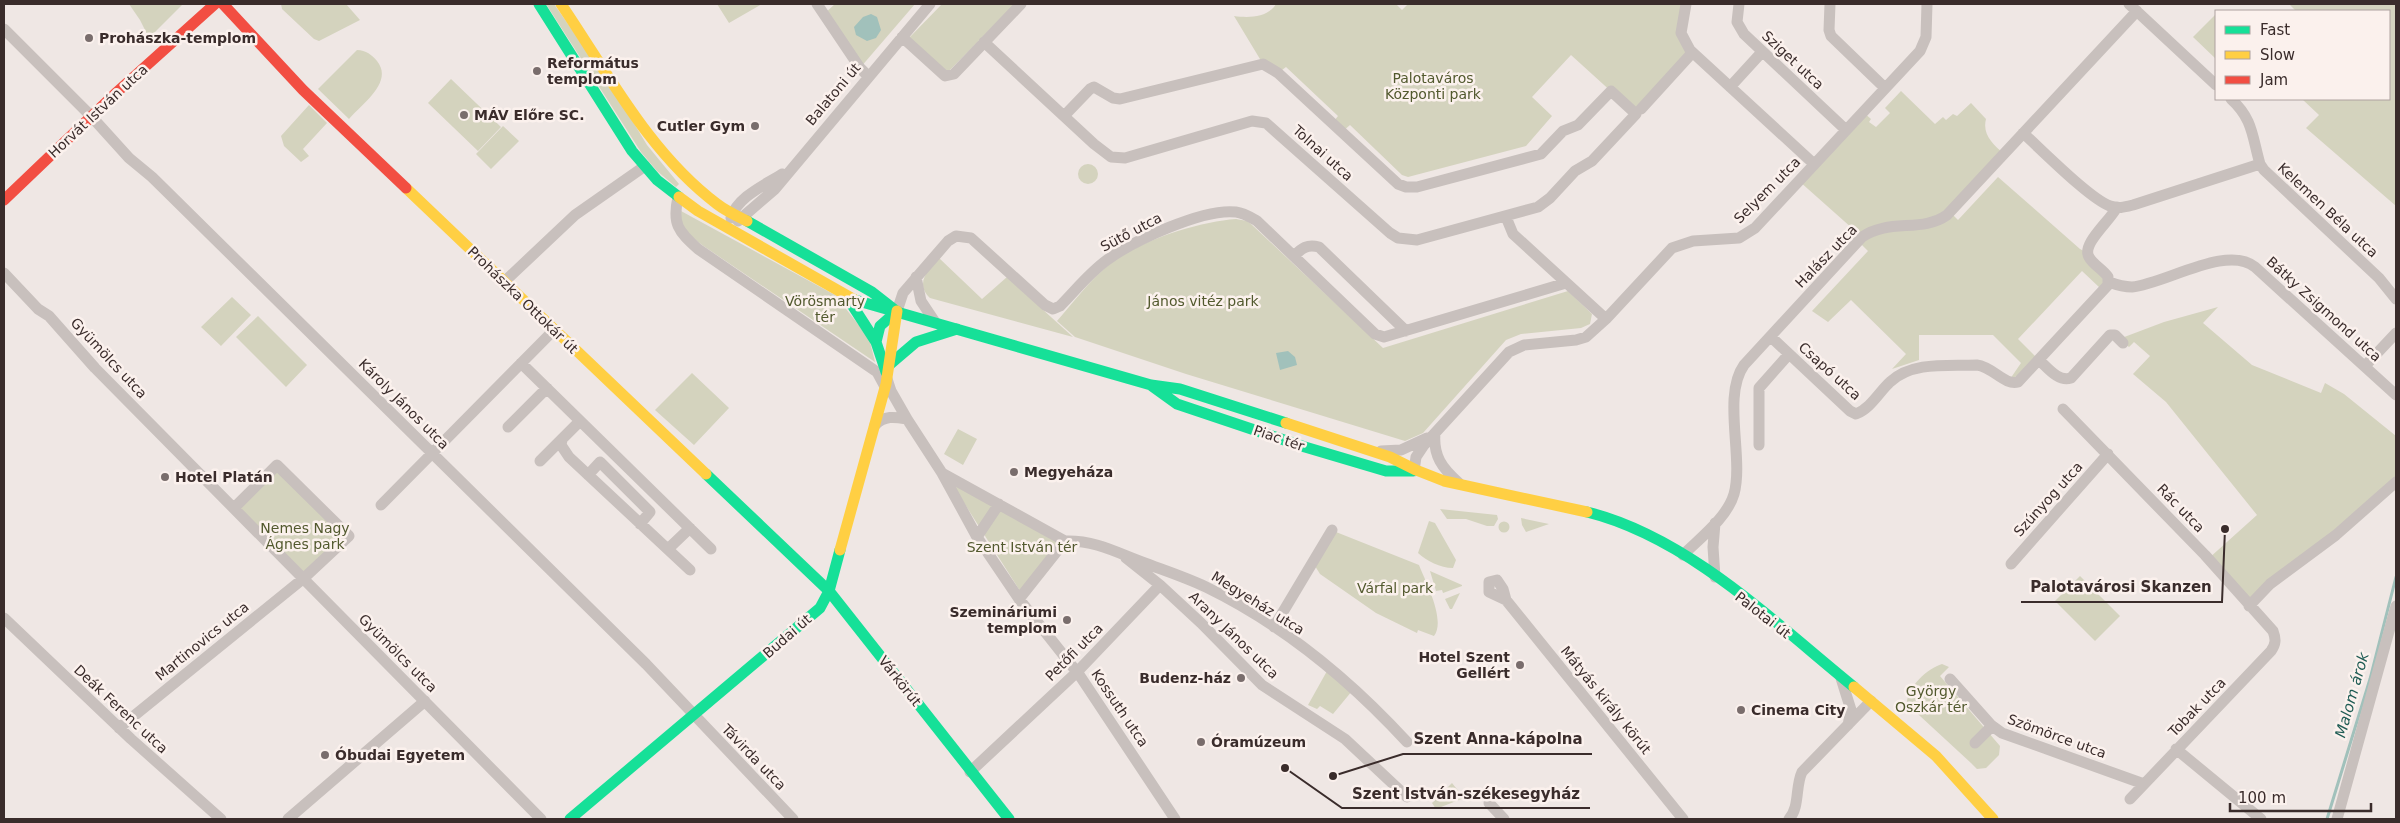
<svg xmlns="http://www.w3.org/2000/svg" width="2400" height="823" font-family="'DejaVu Sans',sans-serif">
  <rect width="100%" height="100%" fill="#efe7e4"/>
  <path fill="#d4d3be" d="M129,4H183L149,38L140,20Z
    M281,4H346L360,20L319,41L314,39L282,9Z
    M546,4H554L612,87L647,145L679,184L676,187L657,171L641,152Z
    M717,4H762L729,23Z
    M835,4H915L860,68L824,14Z
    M942,4H1015L948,72L909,38Z
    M1276,4H1396L1402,10L1408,4H1686L1681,23L1692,53L1636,114L1571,55L1532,97L1552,116L1526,146L1408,177L1402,175L1350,125L1342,132L1334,121L1338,116L1286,67L1278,73L1263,64L1234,16C1248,18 1268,18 1276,4Z
    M2289,4H2396V206L2306,128L2319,115L2302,99H2389V11H2296Z
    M2215,15L2216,16V59L2193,37Z
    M357,50C366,50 372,55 377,61C394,82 362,104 349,119L318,89Z
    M451,79L501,127L478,151L428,103Z
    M1901,91L1935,124L1943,117L1946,120L1953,114L1957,116L1971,103L1986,119C1982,135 1993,144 2004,154L1950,212L1958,220L1998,177L2080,249L2086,252L2108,277L2100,288L2082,271L2018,339L2039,360L2008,382L2021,363L1993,335H1919V360L1892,369L1906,354L1851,300L1828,322L1812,311L1868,251L1862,245V237L1799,181L1863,112L1871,119L1869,122L1876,127L1890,113L1885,108Z
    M309,105L327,123L303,149L309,156L301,162L284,146L281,136Z
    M503,126L519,141L491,169L476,154Z
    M1078 174a10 10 0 1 1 20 0a10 10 0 1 1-20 0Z
    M681,211L835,295L869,338L875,362L702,245C690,235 678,229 681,211Z
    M1236,219L1247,221L1251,224L1383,348L1568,291L1592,314L1590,324L1581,328L1521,334L1506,340L1423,433L1405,441L1186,374L1075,337L1057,321C1072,304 1087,284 1104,269C1133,242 1197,222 1236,219Z
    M939,258L982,299L1007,277L1073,337L930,298C914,283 929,269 939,258Z
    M232,297L251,315L221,346L201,327Z
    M2218,307L2203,323L2252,365L2321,393L2325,383L2344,394L2396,436V482L2249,606L2208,559L2257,515L2166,402L2133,374L2150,356L2134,342L2129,347L2119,339L2164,322Z
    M258,316L307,365L286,387L236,337Z
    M692,373L729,408L694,445L655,410Z
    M958,429L977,439L963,465L944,454Z
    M277,465L349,536L304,578L234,508Z
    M952,484L1062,539L1020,591Z
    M1440,509L1497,515L1498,519L1494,526H1487L1466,519H1447Z
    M1521,518L1549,524L1526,532L1522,525Z
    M1429,521L1435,523L1456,560L1453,568C1440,568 1427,561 1418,553Z
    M1498.5 527a5.5 5.5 0 1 1 11 0a5.5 5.5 0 1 1-11 0Z
    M1336,532L1419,565C1426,583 1446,620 1434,636L1418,630L1417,633L1376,613L1320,574L1315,566Z
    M1430,571L1462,585V586L1443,593L1442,590L1436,591Z
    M2080,576L2120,616L2095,641L2055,601Z
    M1460,593L1452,609H1450L1445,599Z
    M1942,664L1949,667L1940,676L2000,746L1999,755L1986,768L1977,769L1971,763L1907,704C1906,688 1928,668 1942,664Z
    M1327,671L1352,691L1333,714L1320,706L1317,709L1308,705Z
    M1452,783L1464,798L1436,809L1432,803Z"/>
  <path fill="#a1c1bb" d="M871,14L877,17L881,30L876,38L867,41L856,35L854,27L863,17Z
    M1288,351L1295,357L1297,365L1280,370L1276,353Z"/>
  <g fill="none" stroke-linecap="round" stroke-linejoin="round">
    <path stroke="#a1c1bb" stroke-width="3" d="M2327,819L2370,679L2396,577"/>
    <path stroke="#c8c0bd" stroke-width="11" d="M817,4L860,68L868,76
      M1686,4L1681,33L1690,50L1814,164
      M1739,4L1737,22L1744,34L1846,130
      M1830,4L1829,30L1831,36L1885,88
      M2129,4L2216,85
      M4,29L91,116L129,158L152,177L646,664L793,819
      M902,37L945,76L954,74L1021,4
      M984,42L1094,144L1111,157L1125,158L1252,121L1266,123L1390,233L1398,238L1417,240L1538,207L1550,198L1575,171L1592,161L1636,114L1611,91L1578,125L1563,131L1541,154L1417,187H1406L1398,184L1278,73L1263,64L1120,99L1113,98L1094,87L1090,89L1064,116
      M1730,87L1762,52
      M2231,99C2253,119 2252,136 2260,164L2264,170L2379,278L2396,299
      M1641,109L1692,53
      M2023,133C2042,150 2089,198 2110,206C2118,209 2125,207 2133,205L2260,164
      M678,197C672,224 678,231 698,249L877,372L884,385
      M1506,217L1513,234L1606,319
      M731,218C737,197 765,185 782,174
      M738,221L775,189L930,4
      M1294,256C1302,248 1307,244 1319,247L1406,331
      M4,273L38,309L49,316L95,368L541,819
      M916,277L921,301L935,322
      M504,282L575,215L645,166
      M2109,282C2117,285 2124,287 2132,287C2165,284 2227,244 2255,267L2396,395
      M897,311L903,293L948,241L956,236L971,238L1045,305L1053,309L1060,306C1075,291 1089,273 1107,260C1133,241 1203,208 1236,212C1244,213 1250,217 1257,221L1375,334L1384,337L1566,283
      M1771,337L1850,411L1856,414C1871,408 1879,392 1890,382C1912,361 1949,366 1977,365C1993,367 2005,386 2018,382L2108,285V277C2103,269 2093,265 2089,257C2081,244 2111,220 2117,207
      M2039,360C2048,368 2058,382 2071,378L2110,335H2115L2123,343
      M521,363L711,549
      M2365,366L2396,333
      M887,379L891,391L907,419L942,473L977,537L1019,599L1080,676L1175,819
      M2063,409L2205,555L2273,631C2276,639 2276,644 2271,651L2130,799
      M875,425C885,415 895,417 907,419
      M508,427L547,388
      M1435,433C1433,456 1442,468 1459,483
      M562,440L561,445L569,457L690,570
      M1759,445V388L1789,354
      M1381,451L1401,450L1427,438
      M540,461L580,421
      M1414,471L1416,457L1424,445L1509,352L1524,345L1576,340L1586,337L1606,319L1672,248L1693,241L1739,238L1755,228L1920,51L1926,37L1927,4
      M942,473L1065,541
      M588,475L600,462L650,512L640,524
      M381,505L554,330
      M1715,523L1713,547L1715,577
      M977,537L999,504
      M1065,541C1094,540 1116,552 1142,562C1163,570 1185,577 1206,587C1282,624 1350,680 1407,742
      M668,549L690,528
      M1683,555C1700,538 1727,518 1734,494C1744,458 1722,396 1744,365L1862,237C1889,218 1922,233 1947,215L2137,11
      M2011,564L2108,454
      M1160,585L1201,623L1262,685L1345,739L1407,797
      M1019,599L1065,541
      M1506,600L1489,592V582L1497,580L1503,589L1506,600L1683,819
      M2249,606L2270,584L2336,535L2396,482
      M4,618L131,739L221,819
      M1274,627L1332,530
      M1841,678L1851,710L1848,725
      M1950,679L1991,725L2002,733L2144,784
      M119,728L304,578L349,536L277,465L234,508
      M1975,743L1992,726
      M2176,749L2261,819
      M970,772L1077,672L1160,585L1126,558
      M1489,803L1504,819
      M288,819L425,701
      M1789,819C1800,807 1795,787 1802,772L1871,701
      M2337,819L2396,606"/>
    <path stroke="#16e098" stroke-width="11" d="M539,4L632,151L657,180L679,197
      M747,221L872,292L895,310
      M847,297L876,342L886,372
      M855,300L1151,385L1180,389L1286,423
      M876,342L880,326L897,311
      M889,365L916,342L957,329
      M1152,386L1177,404L1305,447L1386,471H1412
      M706,474L829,591L1009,819
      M1587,512C1688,537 1775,623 1854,687
      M570,819L820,608L829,591L840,550"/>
    <path stroke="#ffcf43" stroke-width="11" d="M561,4C608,73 649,153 717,204C726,211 737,216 747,221
      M406,188L706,474
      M679,197L698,211L855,300
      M1286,423L1390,457L1416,470L1444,481L1587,512
      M840,550L886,384L897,311
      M1854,687L1936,756L1993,819"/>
    <path stroke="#f24e42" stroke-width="11" d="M223,4L303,90L406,188
      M4,200L117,92L215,4"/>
  </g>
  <g fill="#796d6c" stroke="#fbf1ed" stroke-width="2">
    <circle cx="89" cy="38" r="5"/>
    <circle cx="537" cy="71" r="5"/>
    <circle cx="464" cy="115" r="5"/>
    <circle cx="755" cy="126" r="5"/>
    <circle cx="1014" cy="472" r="5"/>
    <circle cx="165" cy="477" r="5"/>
    <circle cx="1067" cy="620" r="5"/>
    <circle cx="1520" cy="665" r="5"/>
    <circle cx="1241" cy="678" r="5"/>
    <circle cx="1741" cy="710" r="5"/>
    <circle cx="1201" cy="742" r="5"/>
    <circle cx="325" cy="755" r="5"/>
  </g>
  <g text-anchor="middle" stroke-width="5" stroke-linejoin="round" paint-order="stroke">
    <g font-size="14" font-weight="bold" fill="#3a2c2b" stroke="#fbf1ed" text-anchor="start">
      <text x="99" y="43">Prohászka-templom</text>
      <text x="547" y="68">Református<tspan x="547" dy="16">templom</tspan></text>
      <text x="474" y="120">MÁV Előre SC.</text>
      <text x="745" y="131" text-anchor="end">Cutler Gym</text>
      <text x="1024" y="477">Megyeháza</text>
      <text x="175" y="482">Hotel Platán</text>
      <text x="1057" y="617" text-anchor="end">Szemináriumi<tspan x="1057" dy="16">templom</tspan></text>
      <text x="1510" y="662" text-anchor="end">Hotel Szent<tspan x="1510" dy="16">Gellért</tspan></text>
      <text x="1231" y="683" text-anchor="end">Budenz-ház</text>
      <text x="1751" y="715">Cinema City</text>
      <text x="1211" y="747">Óramúzeum</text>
      <text x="335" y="760">Óbudai Egyetem</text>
    </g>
    <g font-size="14" fill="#3a2c2b" stroke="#fbf1ed">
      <text transform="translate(1793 60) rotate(43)" y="5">Sziget utca</text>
      <text transform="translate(833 94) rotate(-50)" y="5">Balatoni út</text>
      <text transform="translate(98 111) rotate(-43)" y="5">Horvát István utca</text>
      <text transform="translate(1323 153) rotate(42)" y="5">Tolnai utca</text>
      <text transform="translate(1767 190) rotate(-45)" y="5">Selyem utca</text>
      <text transform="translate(2328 210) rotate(43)" y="5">Kelemen Béla utca</text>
      <text transform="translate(1131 232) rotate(-28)" y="5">Sütő utca</text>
      <text transform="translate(1826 256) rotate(-46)" y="5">Halász utca</text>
      <text transform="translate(523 300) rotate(44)" y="5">Prohászka Ottokár út</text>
      <text transform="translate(2324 309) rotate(42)" y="5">Bátky Zsigmond utca</text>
      <text transform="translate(109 358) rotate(47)" y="5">Gyümölcs utca</text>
      <text transform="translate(1830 371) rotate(42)" y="5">Csapó utca</text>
      <text transform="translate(404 404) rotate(45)" y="5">Károly János utca</text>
      <text transform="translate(1279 438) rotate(19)" y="5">Piac tér</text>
      <text transform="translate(2048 499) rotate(-48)" y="5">Szúnyog utca</text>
      <text transform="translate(2181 508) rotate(46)" y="5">Rác utca</text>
      <text transform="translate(1258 603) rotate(32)" y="5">Megyeház utca</text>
      <text transform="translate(1763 615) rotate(38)" y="5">Palotai út</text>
      <text transform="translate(1234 635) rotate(44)" y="5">Arany János utca</text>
      <text transform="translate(787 636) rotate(-41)" y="5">Budai út</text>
      <text transform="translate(202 641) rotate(-39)" y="5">Martinovics utca</text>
      <text transform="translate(1074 652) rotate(-45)" y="5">Petőfi utca</text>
      <text transform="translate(398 653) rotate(45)" y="5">Gyümölcs utca</text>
      <text transform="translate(900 681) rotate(52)" y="5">Várkörút</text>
      <text transform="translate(1606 700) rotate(51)" y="5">Mátyás király körút</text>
      <text transform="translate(2197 707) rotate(-46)" y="5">Tobak utca</text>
      <text transform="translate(1120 708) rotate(56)" y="5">Kossuth utca</text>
      <text transform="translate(121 709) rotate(43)" y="5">Deák Ferenc utca</text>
      <text transform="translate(2057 736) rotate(20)" y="5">Szömörce utca</text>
      <text transform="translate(754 757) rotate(46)" y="5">Távirda utca</text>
    </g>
    <g font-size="14" fill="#52592e" stroke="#fbf1ed">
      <text x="1433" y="83">Palotaváros<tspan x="1433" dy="16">Központi park</tspan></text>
      <text x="825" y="306">Vörösmarty<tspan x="825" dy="16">tér</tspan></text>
      <text x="1203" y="306">János vitéz park</text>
      <text x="305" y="533">Nemes Nagy<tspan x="305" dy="16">Ágnes park</tspan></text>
      <text x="1022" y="552">Szent István tér</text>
      <text x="1395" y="593">Várfal park</text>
      <text x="1931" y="696">György<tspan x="1931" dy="16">Oszkár tér</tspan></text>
    </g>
    <g font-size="15" font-style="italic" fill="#1f5c54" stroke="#fbf1ed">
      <text transform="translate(2352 695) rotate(-74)" y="5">Malom árok</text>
    </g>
  </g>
  <path fill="none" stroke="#3a2c2b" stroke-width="2" d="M2225 529L2222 602H2021M1333 776L1403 754H1592M1285 768L1342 808H1590"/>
  <g fill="#3a2c2b" stroke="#fbf1ed" stroke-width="2">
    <circle cx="2225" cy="529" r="5"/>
    <circle cx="1333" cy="776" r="5"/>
    <circle cx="1285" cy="768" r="5"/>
  </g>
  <g font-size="15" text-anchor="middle" font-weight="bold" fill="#3a2c2b" stroke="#fbf1ed" stroke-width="5" stroke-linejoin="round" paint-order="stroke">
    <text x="2121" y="592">Palotavárosi Skanzen</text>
    <text x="1498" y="744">Szent Anna-kápolna</text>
    <text x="1466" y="799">Szent István-székesegyház</text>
  </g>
  <rect width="2400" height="823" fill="none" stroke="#3a2c2b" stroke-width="10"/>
  <rect x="2215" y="10" width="175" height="90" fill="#fbf1ed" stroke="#aea29f"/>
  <rect x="2225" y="26" width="25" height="8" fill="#16e098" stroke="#aea29f"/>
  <text x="2260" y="35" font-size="15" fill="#3a2c2b">Fast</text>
  <rect x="2225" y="51" width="25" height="8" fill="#ffcf43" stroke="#aea29f"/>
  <text x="2260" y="60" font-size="15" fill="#3a2c2b">Slow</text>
  <rect x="2225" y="76" width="25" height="8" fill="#f24e42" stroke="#aea29f"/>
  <text x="2260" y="85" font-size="15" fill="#3a2c2b">Jam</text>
  <path d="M2230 803v8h141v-8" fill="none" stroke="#3a2c2b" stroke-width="2.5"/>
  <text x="2238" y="803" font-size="15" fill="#3a2c2b" stroke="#fbf1ed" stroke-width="4" paint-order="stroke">100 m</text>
</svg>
